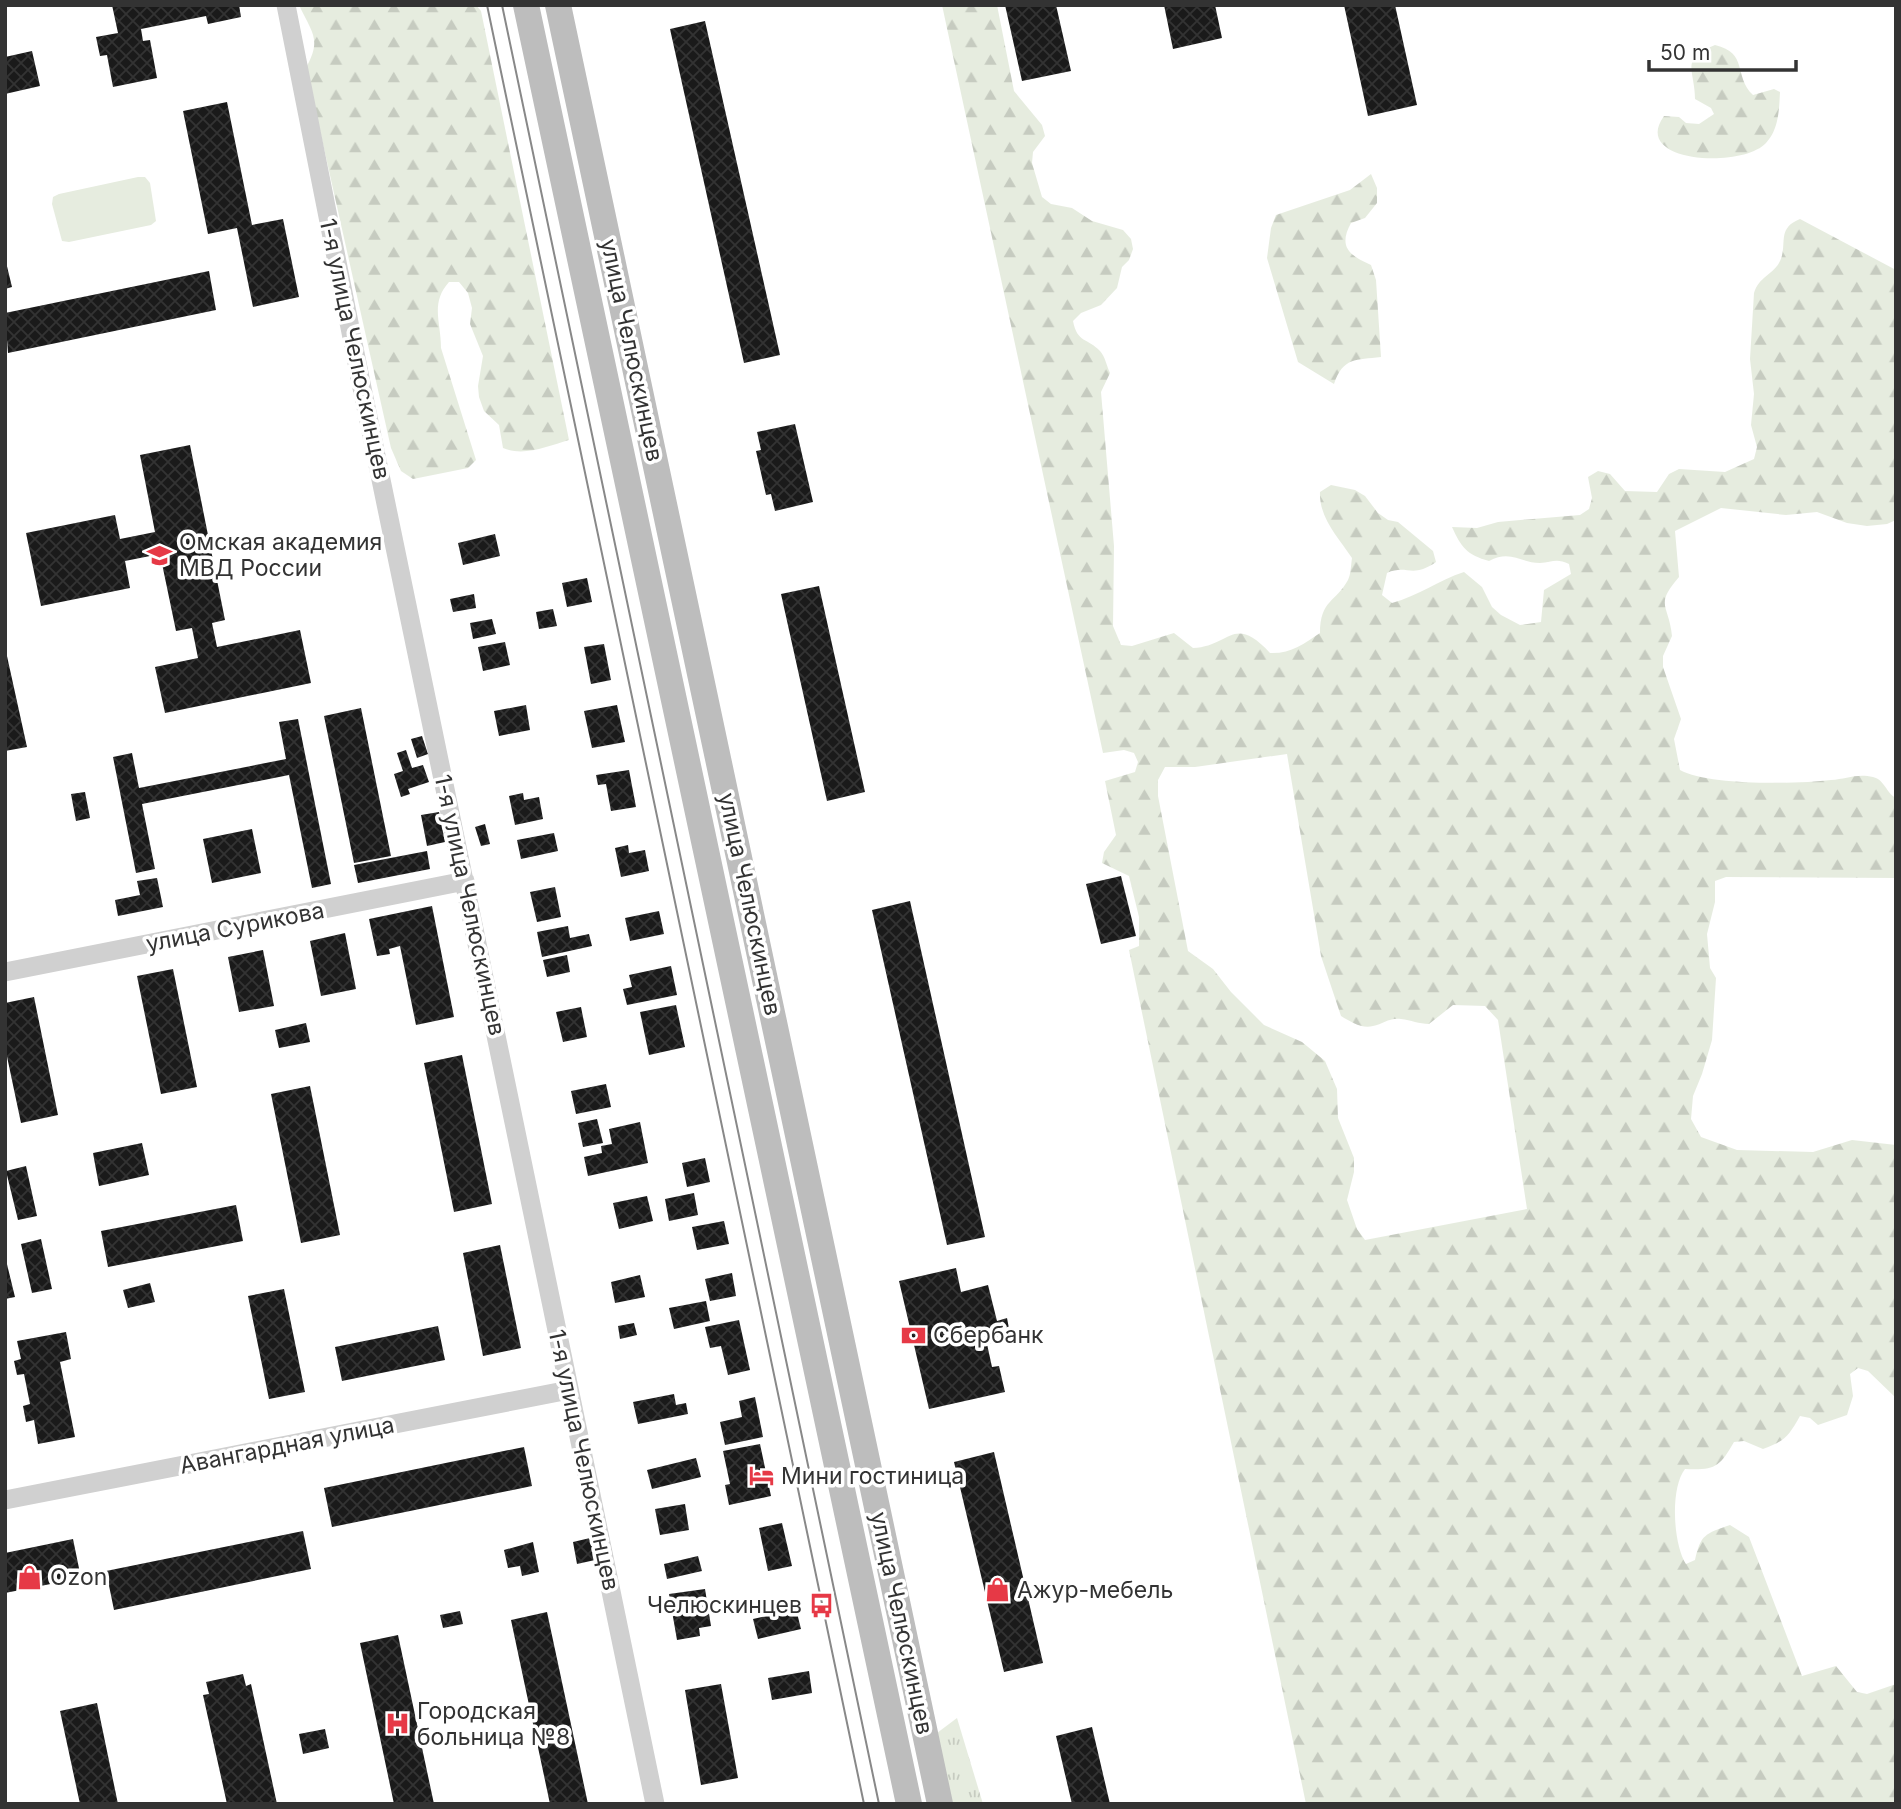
<svg xmlns="http://www.w3.org/2000/svg" width="1901" height="1809" font-family="Inter,sans-serif">
  <defs>
    <pattern id="grass-tufts" width="24" height="20" patternUnits="userSpaceOnUse" patternTransform="scale(1.75)"><rect width="24" height="20" fill="#e6ecdf"/><path d="M3 7l-1-3M5 7V3M7 7l1-3M15 17l-1-3M17 17v-4M19 17l1-3" fill="none" stroke="#c6cbc0"/></pattern>
    <pattern id="forest-firs" width="22" height="20" patternUnits="userSpaceOnUse" patternTransform="scale(1.75)"><rect width="22" height="20" fill="#e6ecdf"/><path d="M5 1l3.5 6h-7zM16 11l3.5 6h-7z" fill="#c6cbc0"/></pattern>
    <pattern id="building-cross-hatch" width="8" height="8" patternUnits="userSpaceOnUse" patternTransform="scale(1.75)"><rect width="8" height="8" fill="#1a1a1a"/><path d="M0 0l8 8M0 8l8-8" fill="none" stroke="#333"/></pattern>
  </defs>
  <rect width="100%" height="100%" fill="#fff"/>
  <path fill="url(#grass-tufts)" d="M957,1718L983,1804H951L937,1733Z"/>
  <path fill="url(#forest-firs)" fill-rule="evenodd" d="M299,5H476L481,11L569,440C548,446 524,457 503,448L499,425L484,411L479,397L478,386L483,356L470,324L472,308L468,293L459,282H449C430,303 441,322 441,348L476,460L468,468L413,479L401,471L391,448L306,68C322,39 312,33 299,5Z
    M942,5H997L1014,91L1042,125L1045,136L1033,152L1032,163L1042,197L1051,204L1072,208L1092,221L1123,230L1131,239L1133,249L1129,260L1122,267L1117,288L1101,305L1081,313L1073,321C1077,343 1088,338 1100,351C1105,356 1107,367 1110,373L1101,392L1114,546L1113,626L1121,645L1132,646L1174,633L1193,648C1230,647 1233,613 1270,653C1290,654 1304,644 1320,633C1320,600 1336,602 1348,580C1351,574 1351,564 1352,558C1338,537 1319,518 1320,492L1331,485L1355,490L1365,496L1378,513L1388,520L1398,522L1433,551L1436,562C1412,579 1407,564 1387,573L1382,595L1392,603C1418,596 1439,580 1464,572L1482,587L1492,607L1501,615L1520,625L1541,622L1544,590L1571,574L1569,564C1557,558 1552,562 1540,563C1520,563 1511,549 1489,561C1467,555 1461,547 1452,527L1477,528L1498,522L1580,515L1589,509L1592,498L1588,477L1598,471L1610,474L1625,491L1657,492L1669,474L1679,469L1725,472L1754,459L1757,447L1751,425L1754,394L1750,359L1754,293C1759,277 1772,275 1779,263C1789,245 1775,229 1800,219L1896,270V520L1887,524L1867,526L1847,523L1817,512L1786,515L1721,508L1675,531L1679,577C1654,606 1669,604 1672,636L1663,656V667L1681,719L1674,739L1680,770C1708,786 1797,784 1831,780C1846,779 1857,773 1873,777C1885,780 1886,793 1896,798V878L1726,877L1715,881V902L1707,934L1710,968L1716,978L1712,1040L1702,1074L1693,1096L1691,1119L1701,1137L1737,1150L1813,1152L1852,1140L1896,1145V1398L1868,1371L1858,1368L1850,1374L1853,1396L1847,1415L1818,1425L1810,1418L1800,1416C1788,1437 1785,1441 1763,1449L1744,1441L1734,1442C1719,1468 1715,1470 1685,1469C1670,1488 1673,1544 1686,1564L1695,1560C1701,1534 1705,1534 1730,1525L1749,1537L1802,1676L1836,1666L1857,1692L1867,1694L1896,1684V1804H1306L1129,950L1139,946V917L1129,876L1102,863L1104,852L1116,835L1105,781L1135,772L1138,762L1134,753L1124,750L1103,753ZM1287,754L1321,956L1341,1016C1351,1022 1362,1029 1373,1026C1383,1024 1390,1017 1401,1019C1411,1020 1419,1024 1429,1024L1453,1005L1485,1006L1498,1020L1527,1209L1365,1240L1357,1229L1347,1200L1354,1172V1158L1338,1118L1337,1089L1325,1061L1302,1042L1264,1025L1231,992L1213,969L1188,951L1158,796V780L1165,767H1195Z
    M1715,45C1749,53 1733,76 1753,95L1774,89L1780,92C1779,110 1779,129 1766,143C1742,169 1630,163 1664,116L1679,117L1686,123L1699,124L1714,114L1711,108L1695,99C1695,70 1679,59 1715,45Z
    M1371,174L1377,188V203L1365,218L1351,223C1338,247 1349,255 1371,265L1376,280L1381,357C1356,360 1343,357 1334,384L1298,362L1267,258L1271,228L1276,215L1350,190Z"/>
  <path fill="#e6ecdf" d="M138,177H145L150,183L156,221L151,225L69,242L62,241L52,204L53,197L59,194Z"/>
  <path fill="url(#building-cross-hatch)" d="M112,5H239L241,17L208,24L206,16L141,29L143,41L150,40L157,78L113,87L107,55L100,56L96,37L118,33Z
    M1005,5H1056L1071,71L1022,81Z
    M1164,5H1215L1222,38L1173,49Z
    M1344,5H1395L1417,105L1368,116Z
    M705,21L780,355L744,363L670,29Z
    M32,51L40,86L5,94V57Z
    M227,102L252,225L283,219L299,297L253,307L237,228L208,234L183,111Z
    M5,258L12,287L5,289Z
    M209,271L216,310L8,353L5,313Z
    M795,424L813,502L775,511L771,494L766,495L756,451L761,450L757,432Z
    M190,445L225,620L212,623L217,647L300,630L311,683L165,713L155,667L198,658L192,628L176,631L160,554L125,561L130,588L41,606L26,533L115,515L120,539L155,532L140,455Z
    M495,534L500,556L463,565L458,543Z
    M587,578L592,602L567,607L562,583Z
    M819,586L865,792L827,801L781,594Z
    M474,594L476,608L453,612L450,599Z
    M553,609L557,626L539,629L536,612Z
    M492,619L496,634L473,639L470,623Z
    M505,642L510,665L483,671L478,647Z
    M604,644L611,680L591,684L584,647Z
    M5,647L27,747L5,751Z
    M526,705L530,730L499,736L494,711Z
    M617,705L625,742L592,748L584,711Z
    M361,708L391,856L354,863L324,716Z
    M298,719L331,884L312,888L289,775L142,804L155,869L136,873L113,757L132,753L139,788L286,759L279,722Z
    M422,736L428,754L417,758L411,739Z
    M406,750L412,768L423,765L429,782L408,789L410,794L401,797L394,774L403,771L397,753Z
    M629,770L636,807L611,811L606,784L598,785L596,775Z
    M85,792L90,818L76,821L71,794Z
    M523,793L524,800L539,797L543,819L515,825L509,796Z
    M439,812L445,842L427,846L421,815Z
    M485,824L490,844L481,846L475,827Z
    M252,829L261,873L212,883L203,839Z
    M554,833L558,851L521,859L517,840Z
    M628,845L629,853L645,850L649,871L621,877L615,848Z
    M427,851L430,869L358,883L354,865Z
    M1121,876L1136,936L1101,944L1086,884Z
    M157,878L163,907L118,916L115,900L140,895L137,881Z
    M555,887L561,917L537,922L530,892Z
    M910,901L985,1237L947,1245L872,910Z
    M432,906L454,1017L416,1025L400,946L389,949L390,954L377,956L369,919Z
    M659,911L664,934L630,941L625,918Z
    M568,926L570,938L589,934L592,946L542,957L537,932Z
    M345,933L356,989L321,996L310,941Z
    M263,950L274,1006L239,1012L228,957Z
    M567,955L570,972L547,977L543,960Z
    M671,966L677,995L627,1005L623,989L632,987L629,975Z
    M173,969L197,1087L161,1094L137,976Z
    M34,997L58,1115L21,1123L5,1047V1003Z
    M676,1005L685,1047L649,1055L640,1012Z
    M581,1007L587,1037L563,1042L556,1012Z
    M306,1023L310,1042L279,1048L275,1030Z
    M462,1055L492,1204L454,1212L424,1063Z
    M606,1084L611,1107L576,1114L571,1091Z
    M310,1086L340,1235L301,1243L271,1094Z
    M597,1119L603,1143L583,1147L578,1123Z
    M640,1122L648,1163L588,1176L584,1157L602,1153L601,1146L612,1144L609,1129Z
    M142,1143L149,1175L99,1186L93,1153Z
    M705,1158L710,1182L687,1187L682,1163Z
    M26,1166L37,1216L18,1220L6,1171Z
    M694,1193L698,1215L669,1221L665,1199Z
    M647,1196L653,1221L619,1229L613,1203Z
    M236,1205L243,1241L108,1267L101,1231Z
    M724,1221L729,1244L697,1250L692,1227Z
    M41,1239L52,1289L32,1293L21,1244Z
    M500,1245L521,1348L483,1356L463,1253Z
    M5,1256L15,1297L5,1299Z
    M956,1268L961,1292L988,1285L997,1321L1007,1318L1011,1339L987,1344L992,1367L999,1366L1005,1392L929,1409L899,1281Z
    M732,1273L736,1296L710,1301L705,1279Z
    M640,1275L645,1297L615,1303L611,1282Z
    M150,1283L155,1302L128,1308L123,1290Z
    M284,1289L305,1392L269,1399L248,1296Z
    M706,1301L710,1321L674,1329L669,1308Z
    M739,1320L750,1370L728,1375L721,1346L710,1348L705,1327Z
    M634,1323L637,1335L620,1339L618,1326Z
    M438,1326L445,1360L342,1381L335,1347Z
    M66,1332L71,1359L60,1362L75,1437L38,1444L34,1420L26,1422L23,1406L30,1404L24,1374L17,1375L14,1361L21,1359L17,1341Z
    M674,1394L676,1405L686,1403L688,1414L638,1424L633,1402Z
    M755,1397L763,1437L725,1445L720,1422L742,1417L739,1401Z
    M760,1444L771,1496L729,1505L725,1485L730,1484L723,1451Z
    M524,1447L532,1486L332,1527L324,1488Z
    M994,1452L1043,1663L1004,1672L954,1462Z
    M696,1458L701,1477L652,1489L647,1470Z
    M685,1504L689,1530L660,1535L655,1509Z
    M782,1523L792,1566L768,1571L759,1528Z
    M303,1531L311,1569L114,1610L106,1571Z
    M590,1538L595,1560L577,1564L573,1542Z
    M73,1539L81,1578L5,1593V1553Z
    M533,1542L539,1572L522,1576L520,1566L508,1568L504,1550Z
    M698,1556L702,1571L667,1579L664,1564Z
    M705,1589L711,1626L699,1628L700,1636L677,1640L669,1594Z
    M796,1609L801,1629L758,1639L753,1619Z
    M460,1611L463,1624L443,1628L440,1615Z
    M547,1612L588,1804H550L511,1620Z
    M398,1635L434,1804H394L360,1643Z
    M809,1671L812,1693L772,1700L768,1678Z
    M243,1674L246,1686L251,1684L277,1804H227L203,1695L209,1694L206,1682Z
    M721,1684L738,1778L701,1785L685,1690Z
    M97,1703L118,1804H80L60,1711Z
    M1092,1727L1110,1804H1072L1056,1736Z
    M325,1729L329,1748L303,1754L299,1734Z"/>
  <g fill="none" stroke-linecap="round" stroke-linejoin="round">
    <path stroke="#d0d0d0" stroke-width="19" d="M286,5L361,383L655,1804
      M5,972L465,881
      M5,1500L569,1390"/>
    <path stroke="#bdbdbd" stroke-width="26" d="M526,5L909,1804
      M558,5L940,1804"/>
    <path stroke="#888" stroke-width="2" d="M487,5L864,1804
      M502,5L879,1804"/>
  </g>
  <defs>
    <symbol id="university-bare" viewBox="-9 -9 18 18"><path d="M0-5L7-2L0 1L-7-2ZM-4 1L0 2.5L4 1V4Q0 6-4 4Z" fill="#e63946" stroke="#fff" stroke-width="2.5" paint-order="stroke"/></symbol>
    <symbol id="bank-bare" viewBox="-9 -9 18 18"><path d="M-6-4H6V4H-6ZM0-2.3a2.3 2.3 0 1 0 0 4.6a2.3 2.3 0 1 0 0-4.6Z" fill="#e63946" stroke="#fff" stroke-width="2.5" paint-order="stroke"/></symbol>
    <symbol id="hotel-bare" viewBox="-9 -9 18 18"><path d="M-6-4.5h1.5V1H6V5H4.5V3h-9V5H-6ZM-4 0a1.8 1.8 0 1 1 3.6 0ZM.5 0V-2.5h3Q6-2.5 6 0Z" fill="#e63946" stroke="#fff" stroke-width="2.5" paint-order="stroke"/></symbol>
    <symbol id="shop-bare" viewBox="-9 -9 18 18"><path d="M-5-2.5h2.3a2.7 3.5 0 0 1 5.4 0H5L5.5 6h-11ZM-1.5-2.5h3a1.5 2.3 0 0 0-3 0Z" fill="#e63946" stroke="#fff" stroke-width="2.5" paint-order="stroke"/></symbol>
    <symbol id="bus-bare" viewBox="-9 -9 18 18"><path d="M-5-6H5V4H4V6H2V4H-2V6H-4V4H-5ZM-3.5-4V0h7V-4ZM-3.5 1.2v1.5H-2V1.2ZM2 1.2v1.5H3.5V1.2Z" fill="#e63946" stroke="#fff" stroke-width="2.5" paint-order="stroke"/></symbol>
    <symbol id="hospital-bare" viewBox="-9 -9 18 18"><path d="M-5-5h3v3.5h4V-5h3V5h-3V1.5h-4V5h-3Z" fill="#e63946" stroke="#fff" stroke-width="2.5" paint-order="stroke"/></symbol>
  </defs>
  <g fill-rule="evenodd">
    <use href="#university-bare" x="142" y="538" width="35" height="35"/>
    <use href="#bank-bare" x="896" y="1318" width="35" height="35"/>
    <use href="#hotel-bare" x="744" y="1458" width="35" height="35"/>
    <use href="#shop-bare" x="12" y="1560" width="35" height="35"/>
    <use href="#shop-bare" x="980" y="1572" width="35" height="35"/>
    <use href="#bus-bare" x="804" y="1588" width="35" height="35"/>
    <use href="#hospital-bare" x="380" y="1706" width="35" height="35"/>
  </g>
  <g text-anchor="middle" stroke-width="7" stroke-linejoin="round" paint-order="stroke">
    <g font-size="23" fill="#333" stroke="#fff">
      <text transform="translate(355 349) rotate(78)" y="8">1-я улица Челюскинцев</text>
      <text transform="translate(632 350) rotate(78)" y="8">улица Челюскинцев</text>
      <text transform="translate(750 904) rotate(78)" y="8">улица Челюскинцев</text>
      <text transform="translate(470 905) rotate(78)" y="8">1-я улица Челюскинцев</text>
      <text transform="translate(235 927) rotate(-11)" y="8">улица Сурикова</text>
      <text transform="translate(287 1445) rotate(-11)" y="8">Авангардная улица</text>
      <text transform="translate(584 1460) rotate(78)" y="8">1-я улица Челюскинцев</text>
      <text transform="translate(902 1623) rotate(78)" y="8">улица Челюскинцев</text>
    </g>
    <g font-size="23" fill="#333" stroke="#fff" text-anchor="start">
      <text x="179" y="550">Омская академия<tspan x="179" dy="26">МВД России</tspan></text>
      <text x="933" y="1343">Сбербанк</text>
      <text x="781" y="1484">Мини гостиница</text>
      <text x="50" y="1585">Ozon</text>
      <text x="1017" y="1598">Ажур-мебель</text>
      <text x="802" y="1613" text-anchor="end">Челюскинцев</text>
      <text x="417" y="1719">Городская<tspan x="417" dy="26">больница №8</tspan></text>
    </g>
  </g>
  <rect width="1901" height="1809" fill="none" stroke="#333333" stroke-width="14"/>
  <path d="M1649 60v10h147v-10" fill="none" stroke="#333333" stroke-width="3.5"/>
  <text x="1660" y="60" font-size="21" fill="#333333" stroke="#ffffff" stroke-width="5" paint-order="stroke">50 m</text>
</svg>
